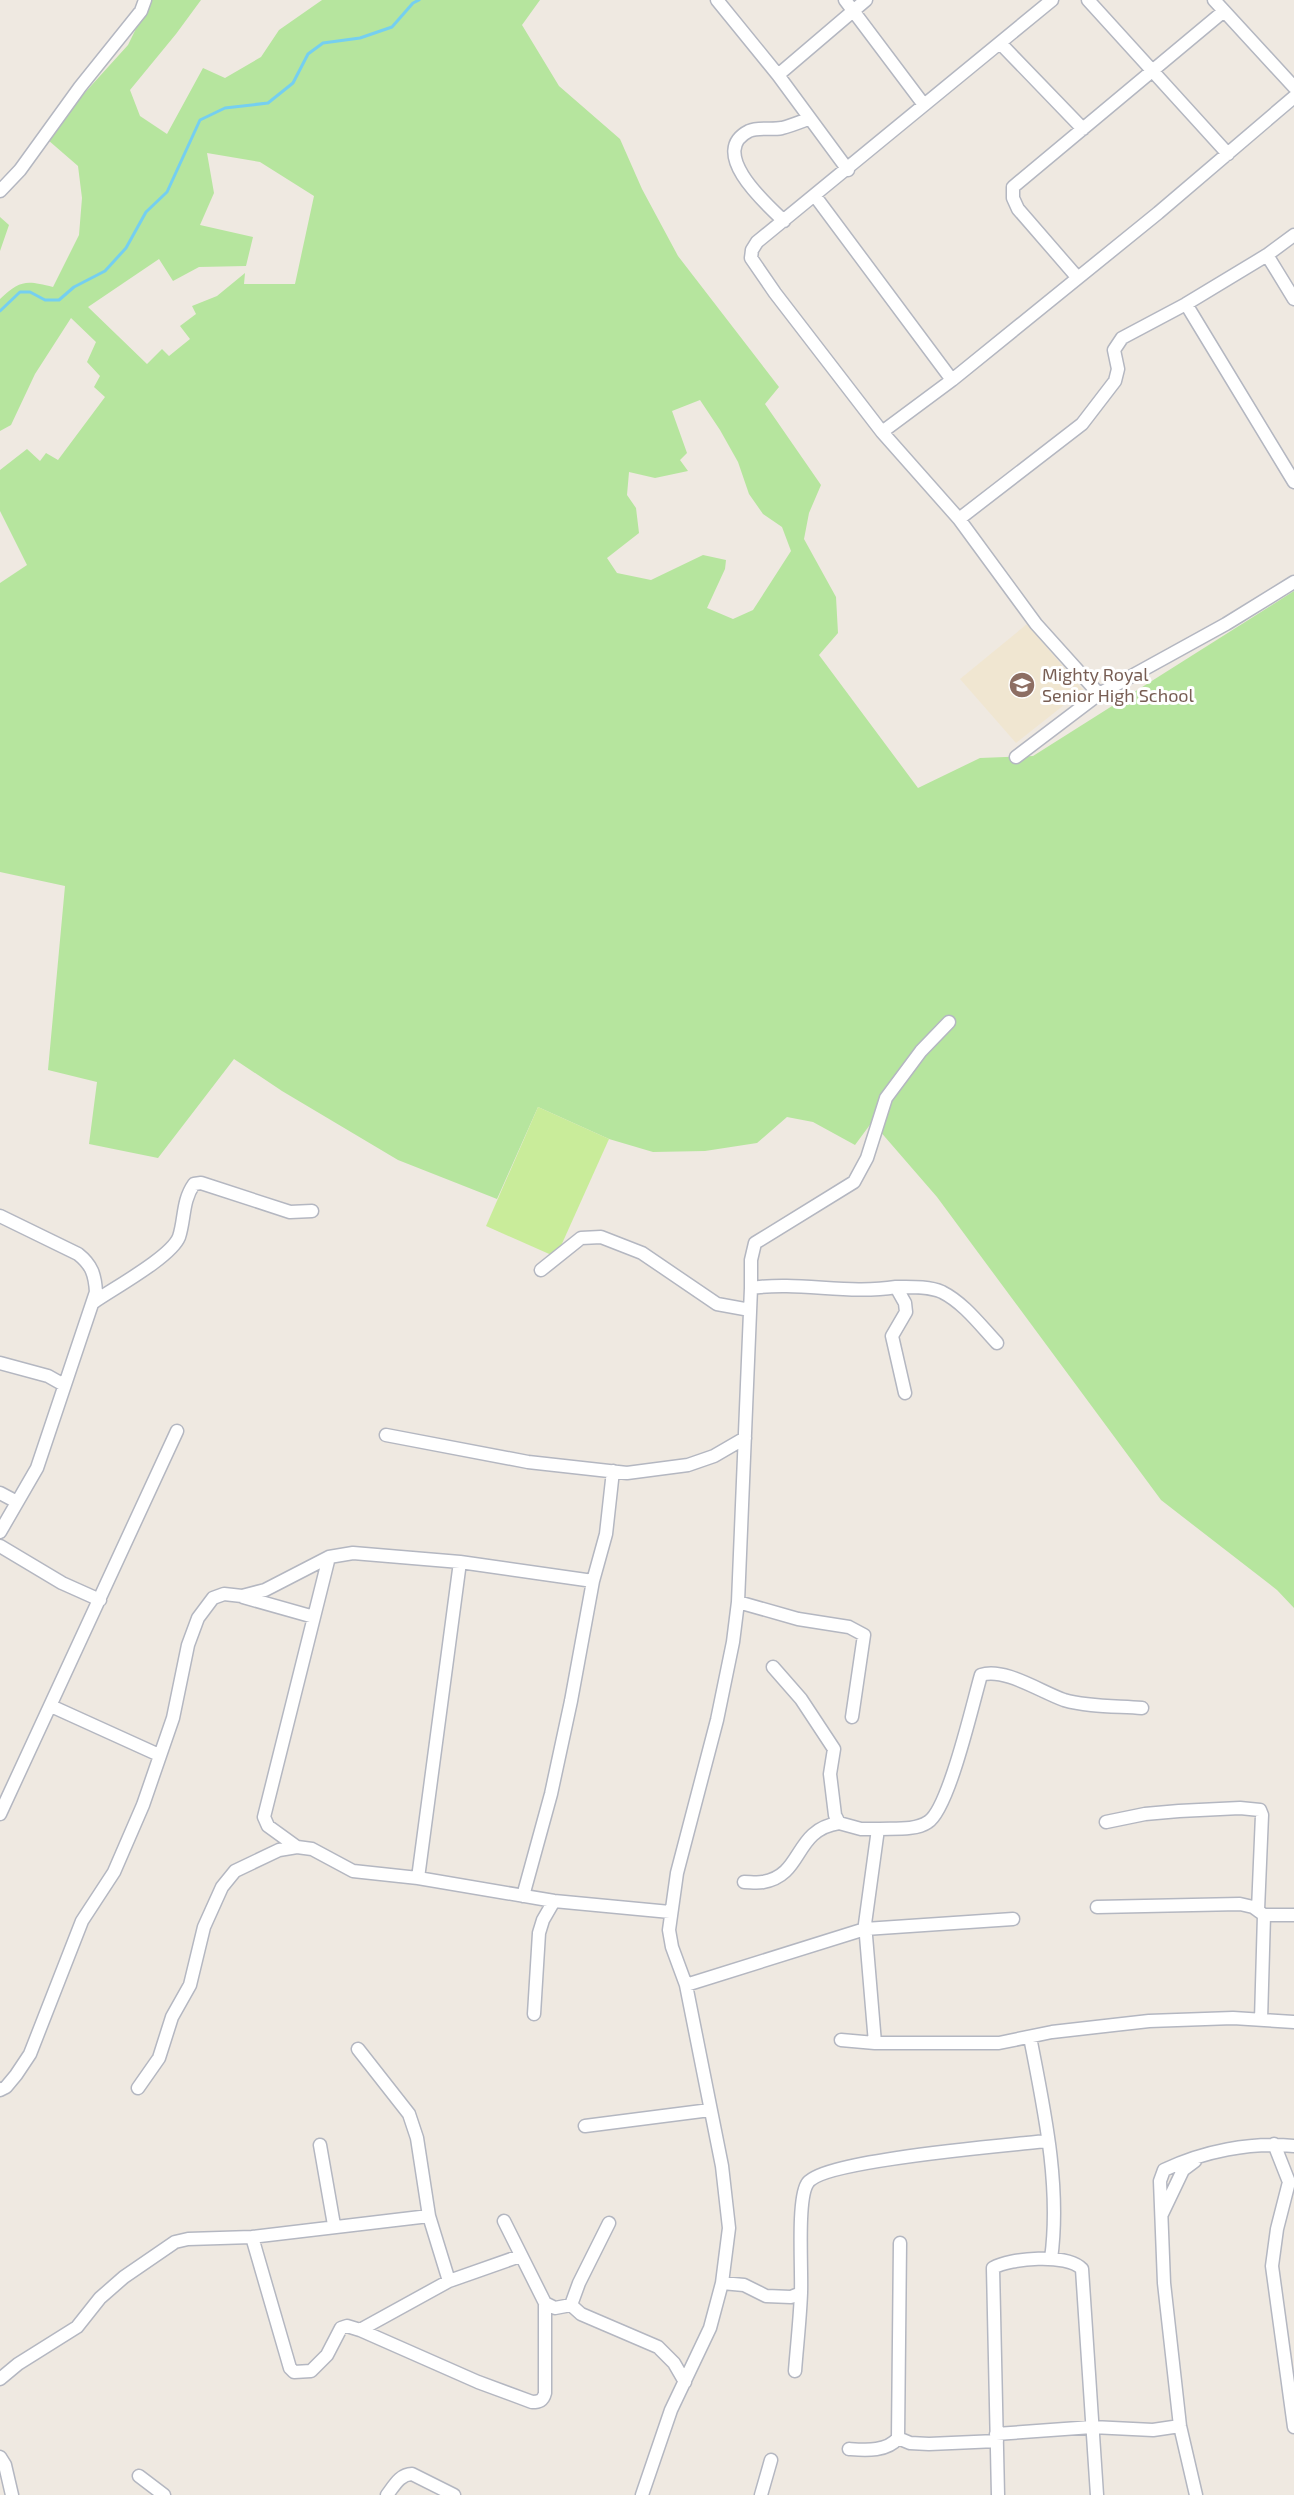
<svg xmlns="http://www.w3.org/2000/svg" width="1294" height="2495" font-family="'Exo 2',sans-serif">
  <rect width="100%" height="100%" fill="#efe9e1"/>
  <path fill="#f0e6d1" d="M1027,624L1083,690L1016,743L960,679Z"/>
  <path fill="#b6e59e" fill-rule="evenodd" d="M150,0H201L176,34L130,90L140,116L167,134L203,68L225,78L261,57L279,30L322,0H540L522,25L559,86L620,139L642,189L678,256L779,387L765,404L821,485L809,513L804,539L836,597L838,633L819,655L918,788L980,758L1033,756L1294,591V1608L1277,1590L1161,1500L937,1197L872,1122L855,1145L813,1122L787,1117L757,1143L705,1151L653,1152L609,1139L538,1107L497,1199L398,1160L282,1091L234,1059L158,1158L89,1144L97,1082L48,1070L65,886L0,872V583L27,565L0,511V470L27,449L40,461L46,453L58,460L105,397L94,387L100,376L87,362L96,342L71,318L35,374L11,425L0,431V299C20,280 26,280 53,287L79,235L82,198L78,166L48,140L28,171L0,198V192L51,130L128,45ZM207,153L260,162L314,196L295,284H244L245,273L217,296L192,306L196,314L180,326L190,339L169,356L162,349L147,364L88,307L159,259L173,281L199,267L246,266L253,237L200,225L214,193ZM700,400L720,430L738,462L749,494L763,514L782,527L791,551L753,610L733,619L707,608L725,569L726,560L703,555L651,580L617,573L607,558L639,533L636,508L627,495L629,472L655,478L688,471L680,460L687,453L672,411Z
    M0,217L9,225L0,251Z"/>
  <path fill="#c9ec9a" d="M538,1107L609,1139L556,1257L486,1226Z"/>
  <g fill="none" stroke-linecap="round" stroke-linejoin="round">
    <path stroke="#75cff0" stroke-width="3" d="M0,311L20,292H30L45,300H59L74,287L105,271L126,248L146,212L167,192L200,120L225,108L268,103L293,83L308,54L323,43L360,38L392,27L413,3L419,0"/>
    <defs>
      <path id="minor" d="M717,0L778,75L848,170
        M845,0L924,105
        M1052,0L757,242L752,250L751,258L775,293L882,432L959,519L1036,624L1099,694
        M1088,0L1228,154
        M1214,0L1294,87
        M1001,44L1083,129
        M778,75L866,0
        M0,191L20,170L80,87L141,11L145,0
        M815,196L952,380
        M784,221C767,205 707,152 749,131C758,127 771,130 782,128C790,126 800,122 808,119
        M1267,255L1294,299
        M1077,277L1018,209L1013,198V187L1224,11
        M1186,304L1294,482
        M882,432L952,380L1158,213L1294,97
        M959,519L1082,424L1115,381L1118,369L1114,350L1122,338L1186,304L1267,255L1294,235
        M1016,757L1099,694L1226,624L1294,582
        M0,1216L78,1254C92,1265 95,1275 96,1292L37,1468L0,1532
        M541,1270L581,1238L601,1237L642,1253L717,1304L750,1310
        M896,1287C910,1287 929,1286 942,1292C964,1303 981,1326 997,1343
        M751,1288V1260L755,1243L854,1182L867,1158L886,1098L921,1051L949,1022
        M94,1302C114,1288 171,1257 179,1237C185,1219 182,1201 194,1184L201,1183L290,1212L312,1211
        M0,1363L48,1376L64,1385
        M386,1435L528,1462L627,1473L688,1465L714,1456L745,1438
        M0,1493L17,1502
        M0,1546L62,1583L100,1600
        M243,1597L314,1617
        M738,1602L798,1619L849,1627L864,1635L852,1717
        M773,1667L801,1699L834,1749L830,1774L835,1815L839,1823L861,1829H878
        M51,1706L159,1755
        M0,1814L177,1431
        M1106,1822L1145,1814L1179,1811L1240,1808L1260,1810L1262,1815L1258,1910
        M297,1847L268,1826L264,1817L329,1557
        M418,1878L460,1562
        M744,1882C750,1882 757,1883 763,1882C804,1875 793,1830 839,1823
        M523,1896L551,1794L571,1701L593,1581L606,1534L613,1471
        M1097,1907L1240,1904L1253,1907L1264,1915H1294
        M686,1985L865,1929L1013,1919
        M534,2014L539,1933L543,1920L554,1901
        M1261,2020L1264,1915
        M1030,2037C1044,2109 1061,2186 1051,2259
        M841,2040L875,2043H999L1052,2032L1149,2021L1233,2018L1294,2022
        M875,2043L865,1924L878,1829C892,1828 915,1831 928,1822C949,1809 973,1702 981,1675C1004,1667 1041,1692 1064,1700C1088,1707 1117,1706 1142,1708
        M358,2049L409,2114L417,2138L429,2216L449,2281
        M138,2088L159,2058L172,2017L190,1985L204,1927L222,1887L235,1871L279,1850L297,1847L312,1849L353,1871L418,1878L554,1901L670,1912
        M0,2090L6,2087L16,2075L30,2054L82,1921L114,1872L143,1805L173,1718L188,1645L198,1618L213,1598L224,1594L242,1596L265,1590L329,1557L353,1553L460,1562L593,1581
        M585,2126L710,2110
        M1274,2144L1289,2182L1277,2229L1272,2266L1294,2427
        M320,2145L334,2225
        M1162,2214L1183,2170L1195,2161
        M252,2237L290,2368L294,2372L311,2371L327,2355L341,2328L347,2326L360,2330L478,2382L532,2402C539,2402 543,2401 545,2393V2303L504,2221
        M722,2283L744,2285L766,2296L791,2297L801,2293
        M545,2303L555,2308L571,2305L581,2314L658,2347L674,2363L685,2382
        M571,2305L579,2283L609,2223
        M360,2330L449,2281L520,2256
        M795,2371C797,2345 800,2319 801,2293C802,2270 797,2201 807,2184C819,2160 1012,2145 1047,2141
        M0,2379L18,2364L77,2327L100,2298L124,2277L175,2242L188,2239L252,2237L429,2216
        M996,2434L1092,2427L1153,2430L1180,2426
        M898,2438L900,2243
        M849,2449C865,2450 887,2452 898,2438L910,2443L929,2444L997,2441
        M0,2457L5,2465L12,2495
        M139,2476L164,2495
        M387,2495C394,2486 400,2474 412,2474L454,2495
        M642,2495L671,2410L710,2328L722,2283L729,2228L722,2166L686,1985L672,1947L669,1930L677,1873L717,1720L733,1642L738,1602L751,1288C800,1281 847,1295 896,1287L905,1303L906,1312L892,1336L905,1393
        M761,2495L771,2460
        M998,2495L993,2268C1010,2258 1067,2253 1082,2269L1097,2495
        M1196,2495L1180,2426L1164,2283L1160,2181L1164,2170C1204,2151 1250,2142 1294,2146"/>
    </defs>
    <use href="#minor" stroke="#b4b7c1" stroke-width="15"/>
    <use href="#minor" stroke="#fff" stroke-width="12"/>
  </g>
  <defs>
    <symbol id="school-disc" viewBox="-11 -11 22 22"><circle r="9.5" fill="#8d6e63" stroke="#fff"/><path d="M0-5L7-2L0 1L-7-2ZM-4 1L0 2.5L4 1V4Q0 6-4 4Z" fill="#fff"/></symbol>
  </defs>
  <g fill-rule="evenodd">
    <use href="#school-disc" x="1007" y="670" width="30" height="30"/>
  </g>
  <g text-anchor="middle" stroke-width="6" stroke-linejoin="round" paint-order="stroke">
    <g font-size="18" fill="#785e54" stroke="#fff" text-anchor="start">
      <text x="1042" y="681">Mighty Royal<tspan x="1042" dy="21">Senior High School</tspan></text>
    </g>
  </g>
</svg>
